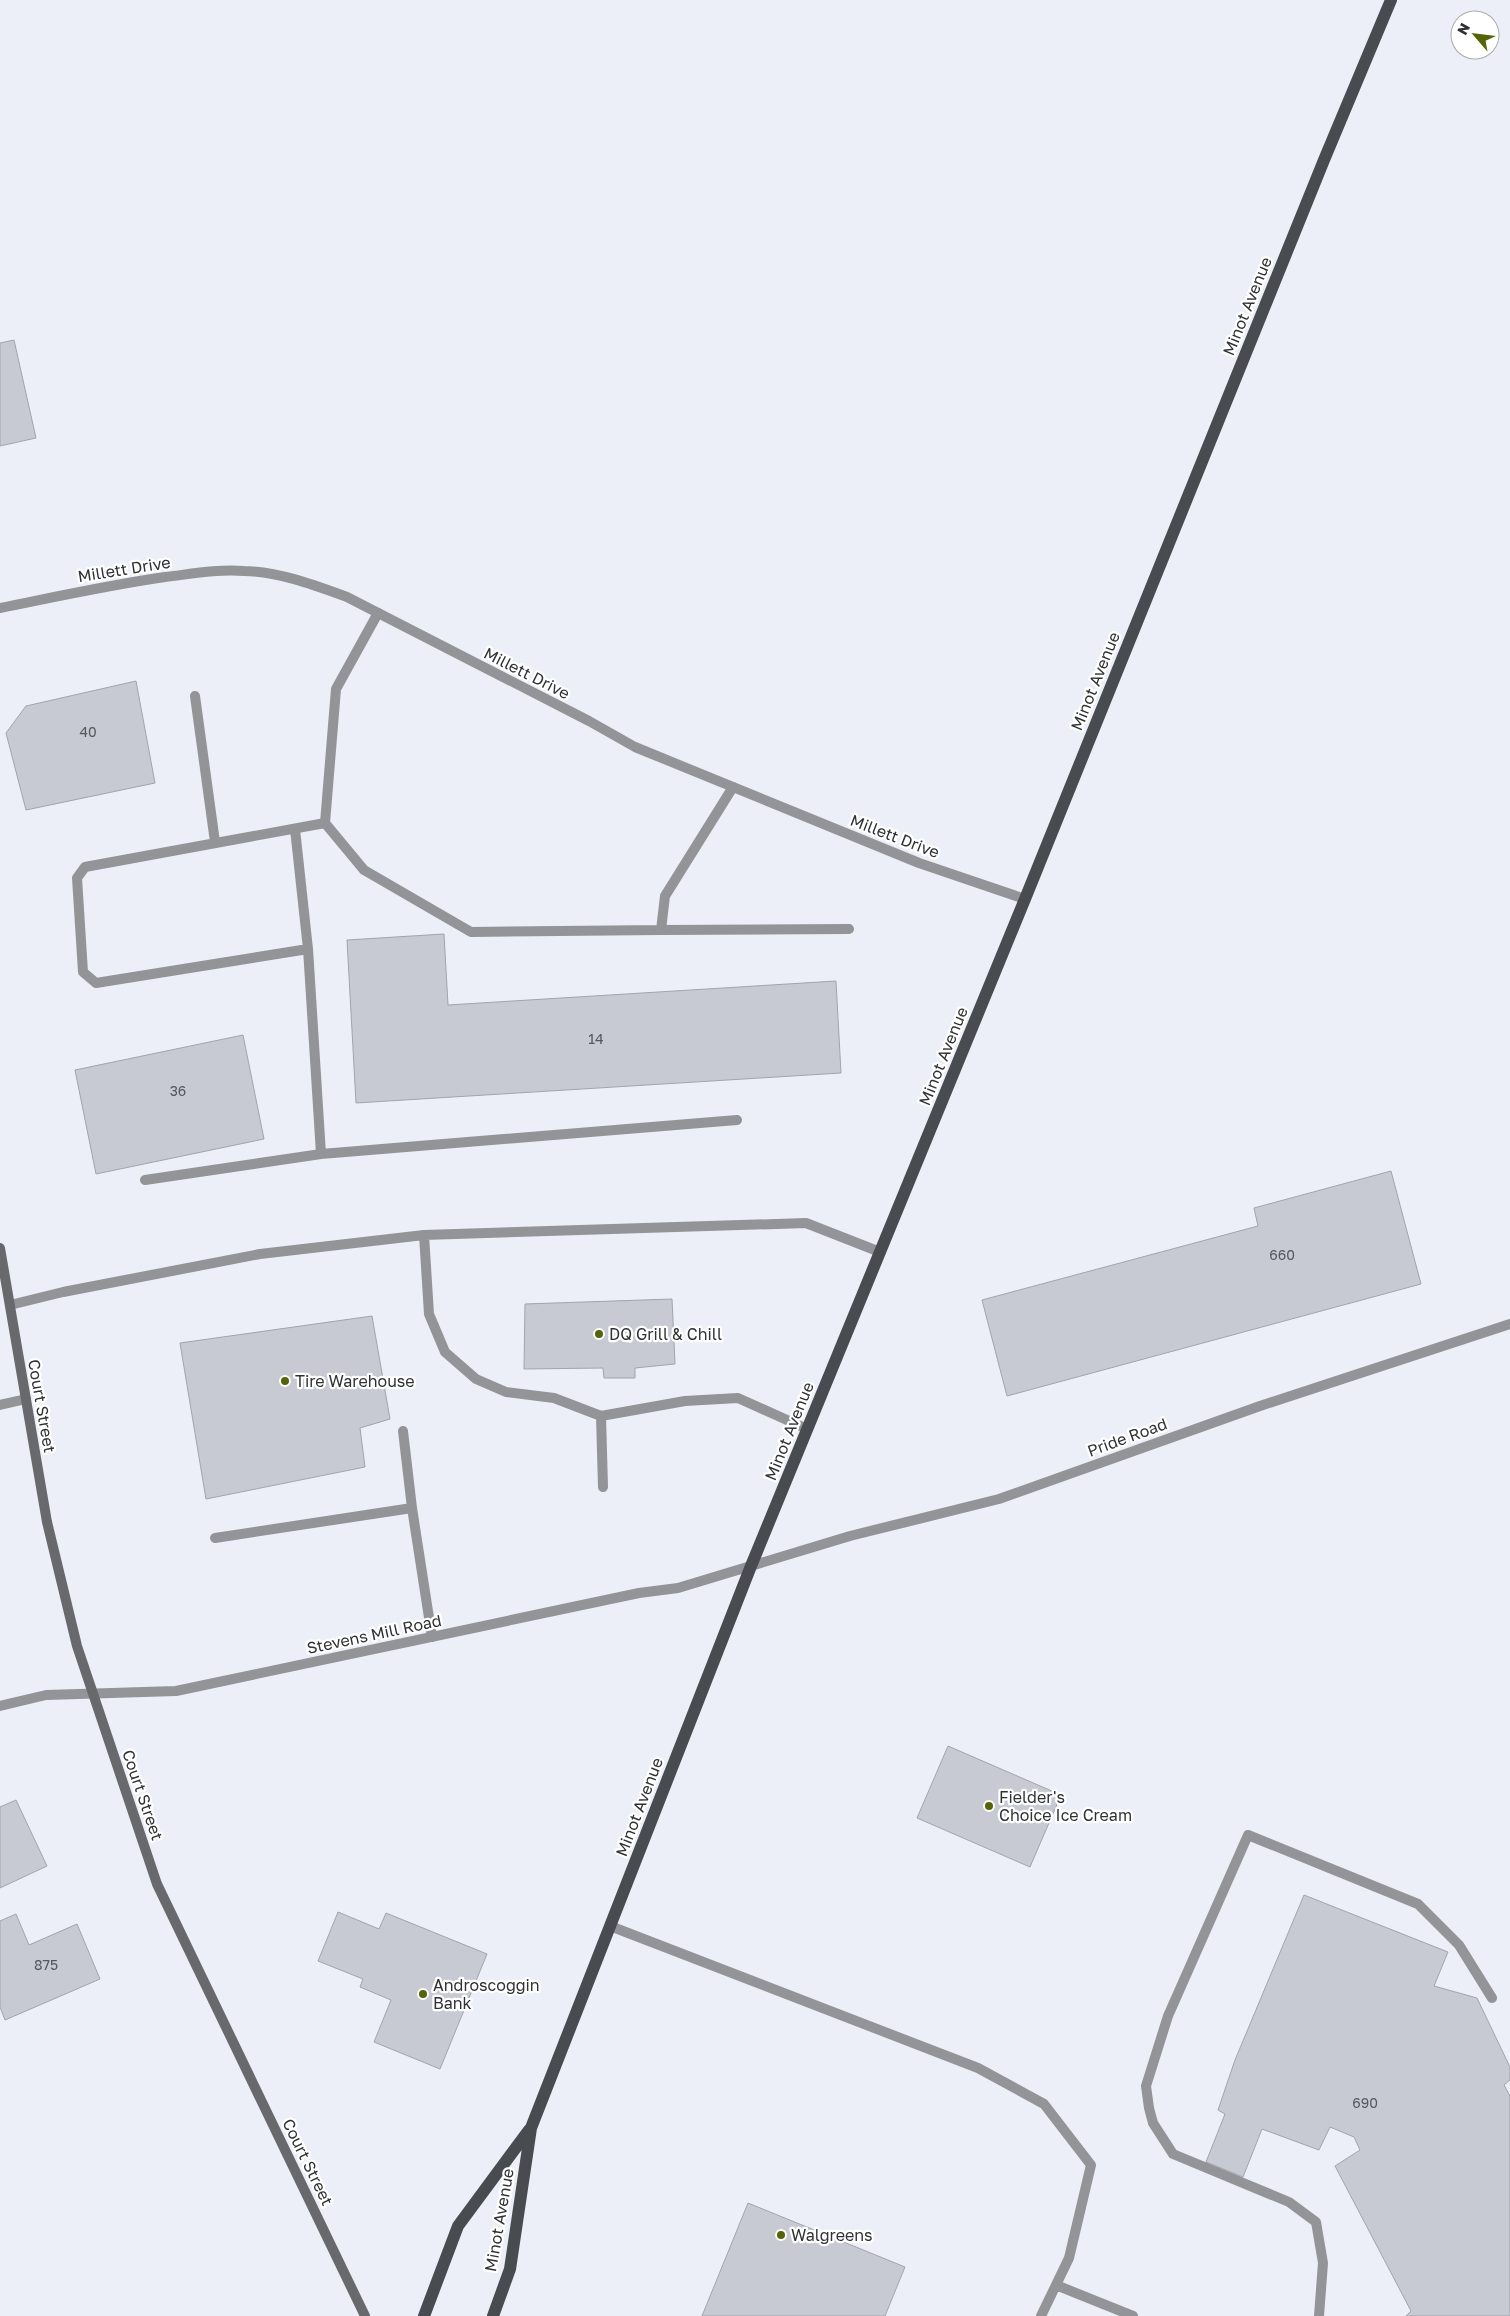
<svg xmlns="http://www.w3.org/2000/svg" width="1510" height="2316" font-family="'Golos Text',sans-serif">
  <rect width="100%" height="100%" fill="#eceff7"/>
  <path fill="#c7cad2" stroke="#a1a4ac" d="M14,340L36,438L0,446V343Z
    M136,681L155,783L26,810L6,733L26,706Z
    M444,934L448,1005L836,981L841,1073L356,1103L347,940Z
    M243,1035L264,1139L96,1174L75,1070Z
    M1391,1171L1421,1284L1007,1396L982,1300L1258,1226L1254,1208Z
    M672,1299L675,1364L635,1368V1378H604L603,1368L524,1369L525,1304Z
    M372,1316L390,1419L360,1428L365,1467L206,1499L180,1343Z
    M948,1746L1061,1795L1030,1867L917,1818Z
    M16,1800L47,1866L0,1888V1807Z
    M1304,1895L1448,1952L1434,1986L1477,1998L1510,2067V2080L1504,2085L1510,2096V2316H1406L1411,2311L1335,2166L1360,2150L1354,2137L1330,2127L1319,2150L1262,2129L1243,2177L1206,2162L1225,2114L1218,2110L1235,2060Z
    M338,1912L379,1929L386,1913L487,1954L440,2069L374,2042L391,2000L360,1987L363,1979L318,1961Z
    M16,1914L29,1945L77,1924L100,1979L5,2020L0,2007V1921Z
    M748,2203L905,2267L885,2316H702Z"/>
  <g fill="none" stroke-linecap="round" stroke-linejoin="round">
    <path stroke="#929497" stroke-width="10" d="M378,613L336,689L325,823L364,870L471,932L661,930L665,896L733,787
      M195,696L215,842
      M295,829L308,949
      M661,930L849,929
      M321,1154L737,1120
      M145,1180L321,1154L308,949L96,983L83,972L77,878L85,867L325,823
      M424,1235L429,1314L445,1352L476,1379L506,1392L554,1398L601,1416L685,1401L738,1398L807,1429
      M10,1305L63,1292L260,1254L424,1235L806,1223L880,1252
      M0,1405L26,1399
      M601,1416L603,1487
      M403,1431L412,1508
      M215,1538L412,1508L432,1637
      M610,1926L978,2068L1044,2104L1091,2165L1069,2258L1041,2316
      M1056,2285L1133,2316
      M1319,2316L1323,2263L1316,2222L1289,2202L1173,2154L1153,2123L1149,2108L1146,2086L1168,2016L1248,1835L1418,1904L1459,1945L1492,1998"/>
    <path stroke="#929497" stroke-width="10" d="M0,608C55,597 109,585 165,577C191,574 217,569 244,571C280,572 314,585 347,597L589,721L635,747L919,863L1025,899
      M0,1706L46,1695L176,1691L639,1593L678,1588L850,1536L999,1499L1260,1406L1510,1324"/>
    <path stroke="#67696d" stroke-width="10" d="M0,1248L47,1522L77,1646L157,1884L365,2316"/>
    <path stroke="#484b50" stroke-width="12" d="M424,2316L458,2226L529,2130
      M493,2316L510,2269L531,2128L751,1566L1025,899L1324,160L1391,0"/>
  </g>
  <g fill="#566408" stroke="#fff" stroke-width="2">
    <circle cx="599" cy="1334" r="5"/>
    <circle cx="285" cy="1381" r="5"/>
    <circle cx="989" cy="1806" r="5"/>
    <circle cx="423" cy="1994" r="5"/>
    <circle cx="781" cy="2235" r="5"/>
  </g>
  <g text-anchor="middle" stroke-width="4.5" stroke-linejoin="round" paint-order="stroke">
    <g font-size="14" fill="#55575c">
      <text x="88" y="737">40</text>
      <text x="596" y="1044">14</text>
      <text x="178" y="1096">36</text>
      <text x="1282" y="1260">660</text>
      <text x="46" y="1970">875</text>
      <text x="1365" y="2108">690</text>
    </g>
    <g font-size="16" fill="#2f3134" stroke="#fff">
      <text transform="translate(1247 306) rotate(-68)" y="6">Minot Avenue</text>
      <text transform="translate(124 569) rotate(-9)" y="6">Millett Drive</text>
      <text transform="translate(527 673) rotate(27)" y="6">Millett Drive</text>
      <text transform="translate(1095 681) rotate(-68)" y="6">Minot Avenue</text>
      <text transform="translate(895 836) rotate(21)" y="6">Millett Drive</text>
      <text transform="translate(943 1056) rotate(-68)" y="6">Minot Avenue</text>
      <text transform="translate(42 1406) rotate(80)" y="6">Court Street</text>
      <text transform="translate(789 1431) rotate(-68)" y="6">Minot Avenue</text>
      <text transform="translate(1127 1437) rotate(-20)" y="6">Pride Road</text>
      <text transform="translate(374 1634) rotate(-12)" y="6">Stevens Mill Road</text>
      <text transform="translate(143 1795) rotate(71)" y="6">Court Street</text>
      <text transform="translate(639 1807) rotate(-69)" y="6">Minot Avenue</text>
      <text transform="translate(308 2162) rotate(64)" y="6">Court Street</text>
      <text transform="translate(499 2220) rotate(-80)" y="6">Minot Avenue</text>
    </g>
    <g font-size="16" fill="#2f3134" stroke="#fff" text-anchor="start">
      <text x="609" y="1340">DQ Grill &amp; Chill</text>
      <text x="295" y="1387">Tire Warehouse</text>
      <text x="999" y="1803">Fielder's<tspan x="999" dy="18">Choice Ice Cream</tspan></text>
      <text x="433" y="1991">Androscoggin<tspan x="433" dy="18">Bank</tspan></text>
      <text x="791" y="2241">Walgreens</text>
    </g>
  </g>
  <g transform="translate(1475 35) rotate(298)"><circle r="24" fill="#ffffff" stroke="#acadae"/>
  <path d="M0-4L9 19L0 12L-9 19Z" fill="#566408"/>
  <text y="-8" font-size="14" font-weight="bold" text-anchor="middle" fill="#2f3134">N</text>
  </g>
</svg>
